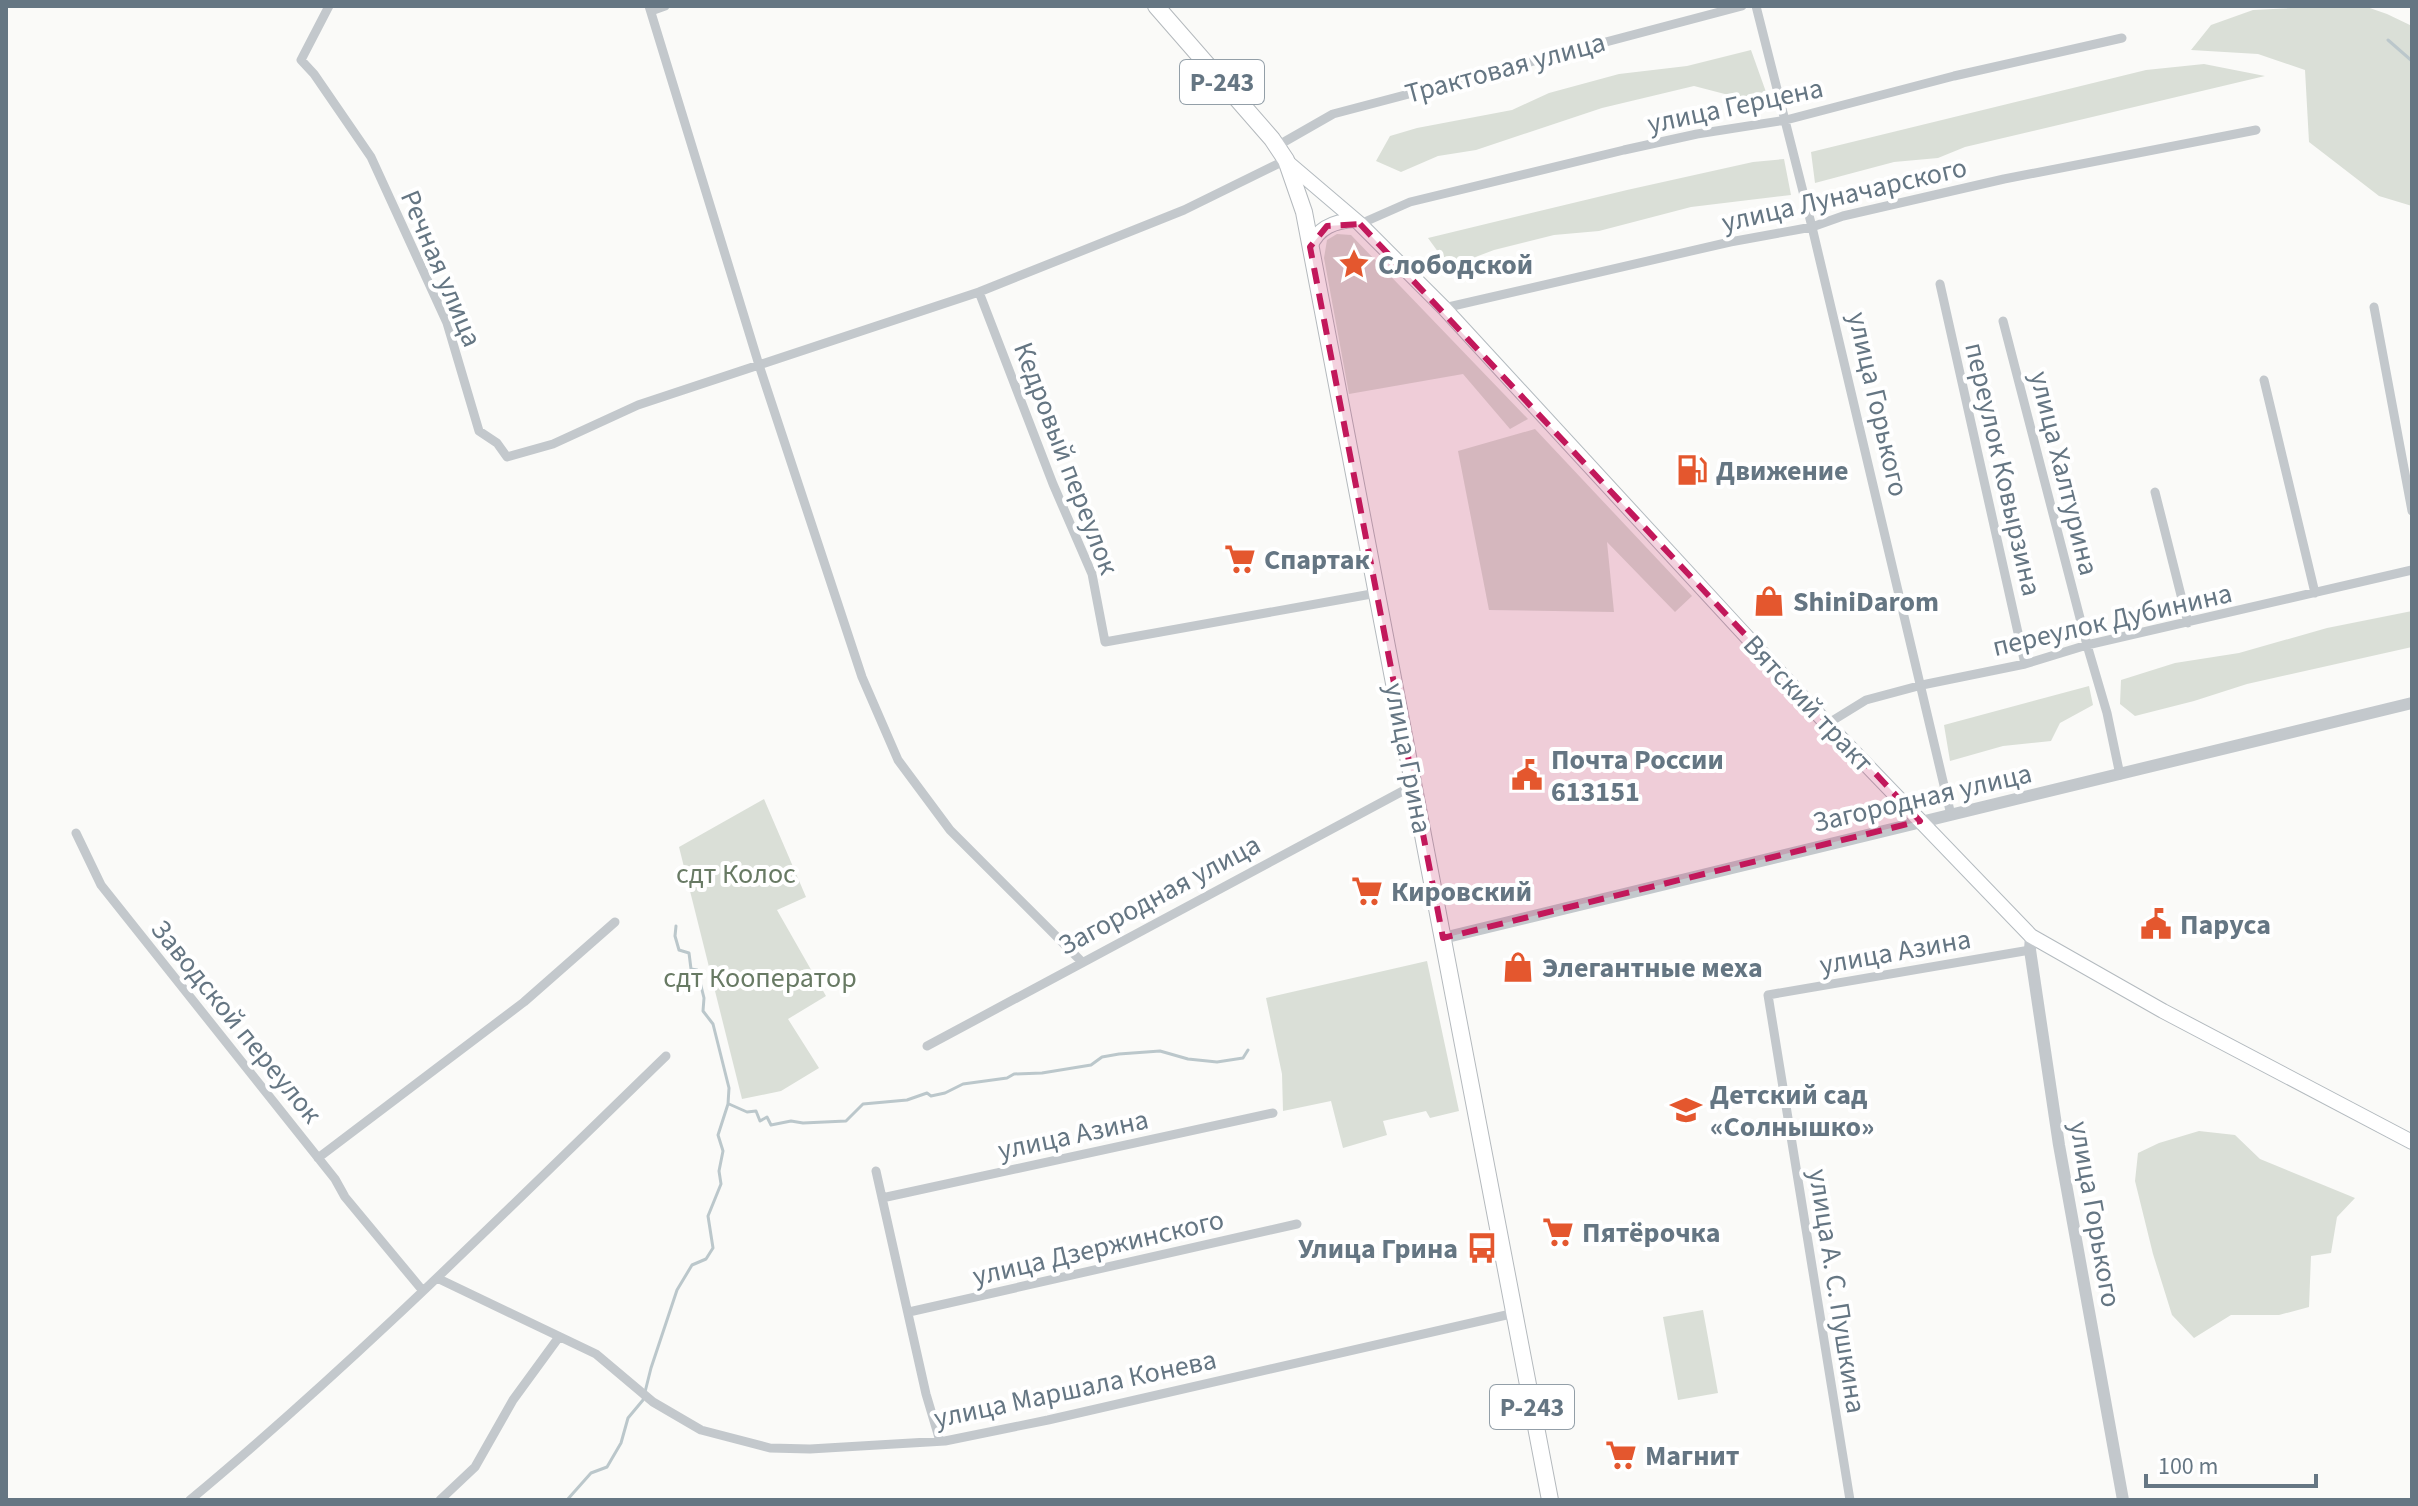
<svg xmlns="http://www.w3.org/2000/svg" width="2418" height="1506" font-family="'Source Sans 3',sans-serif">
  <rect width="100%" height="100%" fill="#fafaf8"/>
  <path fill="#dadfd7" d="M2331,6H2364L2387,14L2412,26V206L2379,196L2309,142L2305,70L2258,54L2191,50L2211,25L2253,10Z
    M1751,50L1771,106L1694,86L1602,108L1476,150L1438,156L1401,172L1376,161L1390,136L1417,128L1512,110L1549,93L1619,74L1687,66Z
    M2204,64L2265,76L1965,147L1938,158L1894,162L1815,183L1811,152L2146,70Z
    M1784,159L1791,195L1691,207L1599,231L1554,235L1494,250L1449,267L1428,238L1627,190L1753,162Z
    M1337,234L1351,235L1528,419L1510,429L1463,374L1349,394L1324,258L1327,240Z
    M1535,429L1692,596L1675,612L1607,542L1614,612L1489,610L1458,451Z
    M2412,611V647L2247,684L2194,701L2135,716L2120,704L2121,680L2175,663L2239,653L2327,628Z
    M2089,686L2093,705L2060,723L2051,741L2003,746L1950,761L1944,725Z
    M764,799L806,897L777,910L826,996L788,1019L819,1068L781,1091L742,1099L679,847Z
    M1427,961L1459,1111L1430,1118L1426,1111L1383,1121L1387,1135L1343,1148L1331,1101L1283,1111L1282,1074L1266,998Z
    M2199,1131L2235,1135L2260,1159L2355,1198L2337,1217L2331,1253L2311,1256L2309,1307L2279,1315H2231L2194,1338L2172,1315L2153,1254L2135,1181L2138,1153L2159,1143Z
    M1703,1310L1718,1393L1678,1400L1663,1317Z"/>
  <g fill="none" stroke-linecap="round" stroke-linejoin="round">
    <path stroke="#bbc7cb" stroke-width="3" d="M2388,40L2412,61
      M729,1104L747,1112L756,1111L760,1121L767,1117L771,1125L791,1121L803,1123L846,1121L863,1104L907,1100L927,1093L931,1096L945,1093L963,1084L1007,1078L1014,1074L1042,1073L1091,1065L1102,1057L1119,1054L1160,1051L1188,1059L1217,1062L1243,1058L1248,1050
      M567,1500L591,1473L607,1467L621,1443L628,1418L643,1400L651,1368L677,1290L692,1265L706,1259L713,1248L708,1216L721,1184L719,1171L723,1151L718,1135L728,1104L729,1088L713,1024L703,1011L704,998L697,970L691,969L689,953L679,950L675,936L676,926"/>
    <defs>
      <path id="secondary" d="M1286,161L1360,224L1444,308L1827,724L2031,936L2163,1011L2412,1142
        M1310,247C1318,227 1335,221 1355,220"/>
      <path id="trunk" d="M1156,6L1272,139L1286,160L1304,212L1550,1500"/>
    </defs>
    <use href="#secondary" stroke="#b3babf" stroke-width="16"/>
    <use href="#trunk" stroke="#b4b9bd" stroke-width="18"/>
    <path stroke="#c3c8cc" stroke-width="9" d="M329,6L301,60L314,74L371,157L447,323L479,431L497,443L507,457L553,444L638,405L979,292L1184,210L1286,160
      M649,6L759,365L862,677L898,760L950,830L1082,962
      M1756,6L1812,227L1951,815
      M651,11L665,6
      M1277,146L1333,114L1742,6
      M1360,224L1410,202L1624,150L1697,134L1786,120L1954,76L2122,38
      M1940,284L2025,664
      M979,292L1053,484L1092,574L1105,642L1377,593
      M2374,307L2412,511
      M1444,308L1730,242L1812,227L1843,216L2004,179L2256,130
      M2003,321L2087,645L2107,713L2120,775
      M2264,380L2315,593
      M2155,492L2188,623
      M1827,724L1866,700L1922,685L2025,664L2087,645L2412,570
      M76,833L101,885L335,1179L345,1197L423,1291
      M927,1046L1414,785
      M318,1158L524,1002L615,922
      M876,1171L926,1394L940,1441
      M882,1198L1273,1113
      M437,1278L596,1354L653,1402L701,1430L770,1448L810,1449L945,1441L1048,1420L1515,1313
      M909,1312L1297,1224
      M190,1500C357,1361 510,1207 666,1056
      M440,1500L475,1467L513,1400L559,1337
      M1850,1500L1768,995L2030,950"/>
    <path stroke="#c3c8cc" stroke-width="12" d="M2031,936L2030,950L2059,1145L2123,1500
      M1443,938L2412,703"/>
    <use href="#secondary" stroke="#fff" stroke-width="14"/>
    <use href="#trunk" stroke="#fff" stroke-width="16"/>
  </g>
  <path fill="#c2185b" fill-opacity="0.2" stroke="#c2185b" stroke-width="6" stroke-dasharray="16 10" stroke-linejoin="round" d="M1360,224L1920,821L1443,938L1310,247L1327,226Z"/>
  <defs>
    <symbol id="sight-bare" viewBox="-9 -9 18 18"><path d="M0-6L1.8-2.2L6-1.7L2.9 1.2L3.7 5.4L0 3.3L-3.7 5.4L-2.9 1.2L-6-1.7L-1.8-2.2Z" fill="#e4572e" stroke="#fff" stroke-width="2.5" paint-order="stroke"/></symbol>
    <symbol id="fuel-bare" viewBox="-9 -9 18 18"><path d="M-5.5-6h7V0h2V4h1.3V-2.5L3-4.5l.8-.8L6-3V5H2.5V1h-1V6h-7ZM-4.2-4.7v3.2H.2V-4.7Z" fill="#e4572e" stroke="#fff" stroke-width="2.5" paint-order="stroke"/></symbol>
    <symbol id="supermarket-bare" viewBox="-9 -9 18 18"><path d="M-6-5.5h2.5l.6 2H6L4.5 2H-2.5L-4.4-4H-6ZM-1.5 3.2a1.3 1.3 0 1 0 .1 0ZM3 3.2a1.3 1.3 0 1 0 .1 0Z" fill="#e4572e" stroke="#fff" stroke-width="2.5" paint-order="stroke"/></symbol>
    <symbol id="shop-bare" viewBox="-9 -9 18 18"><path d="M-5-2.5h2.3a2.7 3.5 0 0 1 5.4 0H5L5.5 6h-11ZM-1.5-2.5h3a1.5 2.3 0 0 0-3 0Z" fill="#e4572e" stroke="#fff" stroke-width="2.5" paint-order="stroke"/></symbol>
    <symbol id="civic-bare" viewBox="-9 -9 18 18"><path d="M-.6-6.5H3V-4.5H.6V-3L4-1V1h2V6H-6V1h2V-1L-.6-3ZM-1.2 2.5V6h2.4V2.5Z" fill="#e4572e" stroke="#fff" stroke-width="2.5" paint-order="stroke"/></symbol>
    <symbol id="school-bare" viewBox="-9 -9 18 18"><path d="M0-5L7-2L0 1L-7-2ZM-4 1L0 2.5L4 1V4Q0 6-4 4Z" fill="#e4572e" stroke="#fff" stroke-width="2.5" paint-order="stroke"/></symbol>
    <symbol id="bus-bare" viewBox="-9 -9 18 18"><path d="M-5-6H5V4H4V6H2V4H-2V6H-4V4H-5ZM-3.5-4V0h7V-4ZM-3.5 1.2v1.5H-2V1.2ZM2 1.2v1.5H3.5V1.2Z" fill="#e4572e" stroke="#fff" stroke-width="2.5" paint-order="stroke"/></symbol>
  </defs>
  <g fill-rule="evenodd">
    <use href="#sight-bare" x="1332" y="242" width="44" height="44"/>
    <use href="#fuel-bare" x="1670" y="448" width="44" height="44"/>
    <use href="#supermarket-bare" x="1218" y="537" width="44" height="44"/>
    <use href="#shop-bare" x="1747" y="579" width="44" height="44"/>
    <use href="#civic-bare" x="1505" y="753" width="44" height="44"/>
    <use href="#supermarket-bare" x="1345" y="869" width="44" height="44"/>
    <use href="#civic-bare" x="2134" y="902" width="44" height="44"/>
    <use href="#shop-bare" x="1496" y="945" width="44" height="44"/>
    <use href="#school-bare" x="1664" y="1088" width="44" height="44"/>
    <use href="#supermarket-bare" x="1536" y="1210" width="44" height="44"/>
    <use href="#bus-bare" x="1460" y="1226" width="44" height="44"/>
    <use href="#supermarket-bare" x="1599" y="1433" width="44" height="44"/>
  </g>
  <g text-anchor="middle" stroke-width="8" stroke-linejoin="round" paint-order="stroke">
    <g fill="#fff" stroke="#939fa8" stroke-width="2">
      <rect x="1180" y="60" width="84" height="44" rx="6"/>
      <rect x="1490" y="1385" width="84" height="44" rx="6"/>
    </g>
    <g font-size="26" font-weight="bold" fill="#657683">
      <text x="1222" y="91">Р-243</text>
      <text x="1532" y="1416">Р-243</text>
    </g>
    <g font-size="28" fill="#657683" stroke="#fff">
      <text transform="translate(1505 67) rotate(-15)" y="10">Трактовая улица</text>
      <text transform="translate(1735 105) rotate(-12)" y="10">улица Герцена</text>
      <text transform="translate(1844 194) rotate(-13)" y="10">улица Луначарского</text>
      <text transform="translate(442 268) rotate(67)" y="10">Речная улица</text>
      <text transform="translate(1879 404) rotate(77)" y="10">улица Горького</text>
      <text transform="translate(1067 458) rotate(69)" y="10">Кедровый переулок</text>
      <text transform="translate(2004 469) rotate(77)" y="10">переулок Ковырзина</text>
      <text transform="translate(2065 473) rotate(76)" y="10">улица Халтурина</text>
      <text transform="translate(2112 619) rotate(-13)" y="10">переулок Дубинина</text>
      <text transform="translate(1809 703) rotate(47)" y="10">Вятский тракт</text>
      <text transform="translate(1409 758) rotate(79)" y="10">улица Грина</text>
      <text transform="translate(1922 797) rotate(-13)" y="10">Загородная улица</text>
      <text transform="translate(1159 894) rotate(-28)" y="10">Загородная улица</text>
      <text transform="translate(1895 951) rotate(-10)" y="10">улица Азина</text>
      <text transform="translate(237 1021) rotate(51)" y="10">Заводской переулок</text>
      <text transform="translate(1073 1134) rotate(-12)" y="10">улица Азина</text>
      <text transform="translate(2096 1214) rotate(80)" y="10">улица Горького</text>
      <text transform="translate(1098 1247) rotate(-13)" y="10">улица Дзержинского</text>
      <text transform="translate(1838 1291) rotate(81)" y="10">улица А. С. Пушкина</text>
      <text transform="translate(1075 1388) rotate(-12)" y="10">улица Маршала Конева</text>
    </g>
    <g font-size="28" font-weight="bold" fill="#657683" stroke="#fff" text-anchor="start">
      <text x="1378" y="274">Слободской</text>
      <text x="1716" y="480">Движение</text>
      <text x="1264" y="569">Спартак</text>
      <text x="1793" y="611">ShiniDarom</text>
      <text x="1551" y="769">Почта России<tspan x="1551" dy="32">613151</tspan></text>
      <text x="1391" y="901">Кировский</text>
      <text x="2180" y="934">Паруса</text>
      <text x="1542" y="977">Элегантные меха</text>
      <text x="1710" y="1104">Детский сад<tspan x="1710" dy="32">«Солнышко»</tspan></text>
      <text x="1582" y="1242">Пятёрочка</text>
      <text x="1458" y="1258" text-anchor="end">Улица Грина</text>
      <text x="1645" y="1465">Магнит</text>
    </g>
    <g font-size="28" fill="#687a64" stroke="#fff">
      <text x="736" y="883">сдт Колос</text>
      <text x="760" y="987">сдт Кооператор</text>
    </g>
  </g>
  <rect width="2418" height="1506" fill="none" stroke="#657683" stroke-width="16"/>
  <path d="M2146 1474v12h170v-12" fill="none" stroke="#657683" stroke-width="4"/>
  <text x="2158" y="1474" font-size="24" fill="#657683" stroke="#ffffff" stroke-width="6" paint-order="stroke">100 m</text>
</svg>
